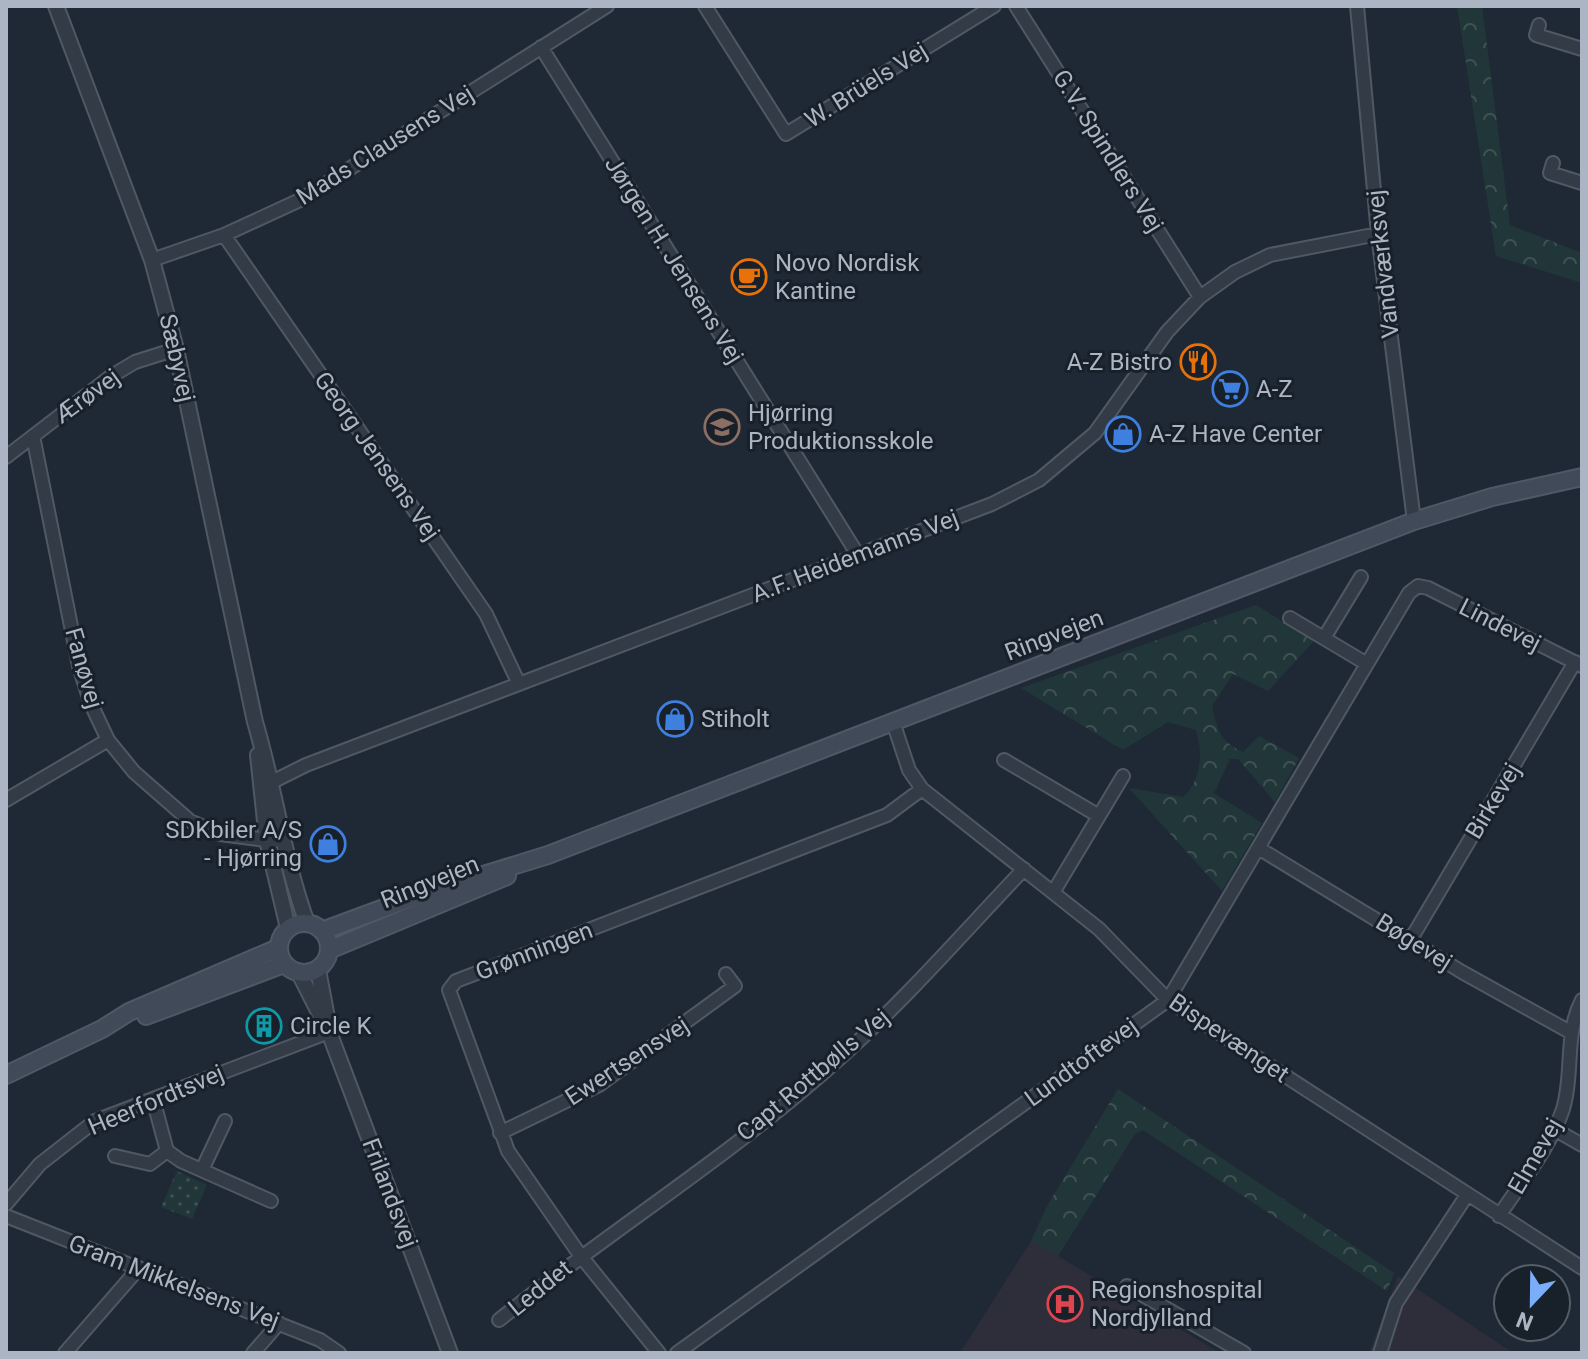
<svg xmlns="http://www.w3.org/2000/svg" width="1588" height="1359" font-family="Roboto,sans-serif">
  <defs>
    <pattern id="forest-crowns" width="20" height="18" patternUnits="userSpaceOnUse" patternTransform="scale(2)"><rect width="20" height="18" fill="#213638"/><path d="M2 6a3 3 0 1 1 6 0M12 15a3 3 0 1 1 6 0" fill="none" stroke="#3f5153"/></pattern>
    <pattern id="park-dots" width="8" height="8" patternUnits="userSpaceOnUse" patternTransform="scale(2)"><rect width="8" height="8" fill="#213638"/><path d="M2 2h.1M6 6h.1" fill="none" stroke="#3f5153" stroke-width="1.8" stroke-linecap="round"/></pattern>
  </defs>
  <rect width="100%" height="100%" fill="#1f2935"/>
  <path fill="#2e2d3a" d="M1031,1241L1058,1256L1220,1353H960Z
    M1398,1276L1513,1353H1369Z"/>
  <path fill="url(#forest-crowns)" d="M1457,6H1482L1510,225L1582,253V283L1496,256Z
    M1256,605L1314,641L1268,691L1233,674L1212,706C1217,729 1220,742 1243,752L1259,736L1299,758L1275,802L1238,759H1230L1214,793L1262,823L1222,891L1129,788L1183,797C1202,780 1203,753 1196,730L1168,722L1123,750L1021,688Z
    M1118,1089L1394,1273L1387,1291L1143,1130L1135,1134L1058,1256L1031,1241L1047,1206Z"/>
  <path fill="url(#park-dots)" d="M177,1171L207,1185L192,1219L161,1207Z"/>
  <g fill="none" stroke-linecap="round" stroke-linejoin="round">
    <defs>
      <path id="minor" d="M705,6L786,134L994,6
        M1016,6L1200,297
        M1357,6L1378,234L1414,521
        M1539,25L1536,35L1582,49
        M541,47L858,555
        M1553,163L1550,173L1582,183
        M224,235L486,614L519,684
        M152,260L224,235L300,200L607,6
        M33,436L79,666L91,704L108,740L134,772L190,821L220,834L274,841
        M6,457L110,377L135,362L176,349
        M1290,618L1367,664
        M1324,638L1361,577
        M893,722L909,770L922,789L1099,929L1168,1000L1582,1268
        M1004,760L1099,816
        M262,787L306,765L992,504L1039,480L1095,433L1167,332L1200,297L1235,272L1270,255L1378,234
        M6,800L108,740
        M1260,849L1462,972L1570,1032
        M1054,891L1123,776
        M1411,939L1575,662
        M153,1099L167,1151L181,1161L271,1201
        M1554,1129L1582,1145
        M500,1133L599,1085L735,986L726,974
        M115,1156L150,1164L167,1151
        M202,1170L225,1121
        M6,1204L40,1164L95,1121L329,1032
        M6,1216L320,1340L339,1353
        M1499,1216C1521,1182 1550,1148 1563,1109C1574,1073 1564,1034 1582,1000
        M1127,1286L1244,1353
        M499,1320C611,1230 735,1153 841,1057C906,999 964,932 1024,869
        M65,1353L139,1268
        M253,1353L279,1323
        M659,1353L580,1255L508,1151L449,990L456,981L887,815L922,789
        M677,1353L1168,1000L1409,593L1418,586L1428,588L1582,666
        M1380,1353L1396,1303L1467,1195"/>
      <path id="tertiary" d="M56,6L152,260L176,349L255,722C275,789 283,857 307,923
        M258,755L267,840L288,928
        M318,970L329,1028
        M299,973L329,1032L450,1353"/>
      <path id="secondary" d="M279 948a25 25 0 1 1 50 0a25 25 0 1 1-50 0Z
        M322,931L422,894L548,855L1414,521L1492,497L1582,477
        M329,950L507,876
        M146,1016L284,964
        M6,1075L102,1029L129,1012L278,948"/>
    </defs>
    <use href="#minor" stroke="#4f5864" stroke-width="16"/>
    <use href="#tertiary" stroke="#4f5864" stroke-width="18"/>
    <use href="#secondary" stroke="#4f5864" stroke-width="20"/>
    <use href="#minor" stroke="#323b46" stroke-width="12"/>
    <use href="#tertiary" stroke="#323b46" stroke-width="14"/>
    <use href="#secondary" stroke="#404a59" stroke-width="16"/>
  </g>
  <defs>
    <symbol id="cafe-ring" viewBox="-11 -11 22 22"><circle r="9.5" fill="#18202a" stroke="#e8710a" stroke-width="1.5"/><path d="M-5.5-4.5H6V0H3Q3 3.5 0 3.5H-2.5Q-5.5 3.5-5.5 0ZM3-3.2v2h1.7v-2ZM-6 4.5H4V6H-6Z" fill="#e8710a"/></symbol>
    <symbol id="restaurant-ring" viewBox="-11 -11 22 22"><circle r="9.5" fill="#18202a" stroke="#e8710a" stroke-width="1.5"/><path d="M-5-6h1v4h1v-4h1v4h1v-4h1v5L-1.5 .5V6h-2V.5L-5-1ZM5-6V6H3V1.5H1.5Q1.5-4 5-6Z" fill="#e8710a"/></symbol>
    <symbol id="supermarket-ring" viewBox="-11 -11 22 22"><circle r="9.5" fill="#18202a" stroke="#3f7fe0" stroke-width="1.5"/><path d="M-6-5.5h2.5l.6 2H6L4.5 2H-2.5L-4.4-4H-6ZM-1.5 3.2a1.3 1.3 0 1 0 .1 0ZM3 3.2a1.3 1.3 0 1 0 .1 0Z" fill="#3f7fe0"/></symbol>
    <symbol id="school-ring" viewBox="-11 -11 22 22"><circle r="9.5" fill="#18202a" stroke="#8d6e63" stroke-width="1.5"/><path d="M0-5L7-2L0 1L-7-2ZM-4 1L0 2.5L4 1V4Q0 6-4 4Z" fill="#8d6e63"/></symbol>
    <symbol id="shop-ring" viewBox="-11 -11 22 22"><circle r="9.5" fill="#18202a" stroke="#3f7fe0" stroke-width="1.5"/><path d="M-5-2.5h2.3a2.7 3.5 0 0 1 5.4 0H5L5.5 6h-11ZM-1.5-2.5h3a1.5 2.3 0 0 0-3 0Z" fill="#3f7fe0"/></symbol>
    <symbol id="building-ring" viewBox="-11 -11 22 22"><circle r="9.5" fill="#18202a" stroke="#0f9aa8" stroke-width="1.5"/><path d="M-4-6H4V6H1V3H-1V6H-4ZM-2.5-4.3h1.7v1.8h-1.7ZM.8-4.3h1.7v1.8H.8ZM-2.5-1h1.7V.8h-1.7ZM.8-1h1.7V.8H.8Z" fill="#0f9aa8"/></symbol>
    <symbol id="hospital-ring" viewBox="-11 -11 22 22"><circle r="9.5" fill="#18202a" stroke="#e0444e" stroke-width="1.5"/><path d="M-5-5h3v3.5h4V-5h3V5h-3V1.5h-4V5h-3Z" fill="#e0444e"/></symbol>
  </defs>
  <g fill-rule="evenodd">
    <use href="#cafe-ring" x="729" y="257" width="40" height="40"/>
    <use href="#restaurant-ring" x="1178" y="342" width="40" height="40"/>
    <use href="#supermarket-ring" x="1210" y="369" width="40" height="40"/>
    <use href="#school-ring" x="702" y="407" width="40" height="40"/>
    <use href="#shop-ring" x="1103" y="414" width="40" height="40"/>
    <use href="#shop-ring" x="655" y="699" width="40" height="40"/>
    <use href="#shop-ring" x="308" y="824" width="40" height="40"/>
    <use href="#building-ring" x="244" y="1006" width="40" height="40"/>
    <use href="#hospital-ring" x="1045" y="1284" width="40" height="40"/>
  </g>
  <g text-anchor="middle" stroke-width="6" stroke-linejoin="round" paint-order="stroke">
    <g font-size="24" fill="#acb5c3" stroke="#18202a">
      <text transform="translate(866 85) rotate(-32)" y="8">W. Brüels Vej</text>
      <text transform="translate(385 145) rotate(-32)" y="8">Mads Clausens Vej</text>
      <text transform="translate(1108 151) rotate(58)" y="8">G.V. Spindlers Vej</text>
      <text transform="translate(674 260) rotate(58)" y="8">Jørgen H. Jensens Vej</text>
      <text transform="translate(1383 264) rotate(-96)" y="8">Vandværksvej</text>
      <text transform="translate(177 358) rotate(77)" y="8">Sæbyvej</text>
      <text transform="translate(87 396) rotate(-36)" y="8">Ærøvej</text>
      <text transform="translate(377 456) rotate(55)" y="8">Georg Jensens Vej</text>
      <text transform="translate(855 556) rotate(-21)" y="8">A.F. Heidemanns Vej</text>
      <text transform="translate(1500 625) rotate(27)" y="8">Lindevej</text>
      <text transform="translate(1054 635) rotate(-21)" y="8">Ringvejen</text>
      <text transform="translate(84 668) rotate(74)" y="8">Fanøvej</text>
      <text transform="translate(1493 801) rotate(-59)" y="8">Birkevej</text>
      <text transform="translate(430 882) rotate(-22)" y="8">Ringvejen</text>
      <text transform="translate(1414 942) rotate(32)" y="8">Bøgevej</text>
      <text transform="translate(534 951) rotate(-21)" y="8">Grønningen</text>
      <text transform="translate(1229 1038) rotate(34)" y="8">Bispevænget</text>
      <text transform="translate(627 1061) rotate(-33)" y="8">Ewertsensvej</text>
      <text transform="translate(1081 1062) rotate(-36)" y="8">Lundtoftevej</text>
      <text transform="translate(813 1075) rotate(-40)" y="8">Capt Rottbølls Vej</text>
      <text transform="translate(156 1100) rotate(-23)" y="8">Heerfordtsvej</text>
      <text transform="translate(1535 1156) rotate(-60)" y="8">Elmevej</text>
      <text transform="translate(390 1193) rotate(69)" y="8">Frilandsvej</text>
      <text transform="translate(174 1282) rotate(21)" y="8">Gram Mikkelsens Vej</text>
      <text transform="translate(540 1288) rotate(-39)" y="8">Leddet</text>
    </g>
    <g font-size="24" fill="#acb5c3" stroke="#18202a" text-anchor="start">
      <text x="775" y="271">Novo Nordisk<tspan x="775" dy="28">Kantine</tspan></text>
      <text x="1172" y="370" text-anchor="end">A-Z Bistro</text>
      <text x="1256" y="397">A-Z</text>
      <text x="748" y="421">Hjørring<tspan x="748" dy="28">Produktionsskole</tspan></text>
      <text x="1149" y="442">A-Z Have Center</text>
      <text x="701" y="727">Stiholt</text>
      <text x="302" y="838" text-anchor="end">SDKbiler A/S<tspan x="302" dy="28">- Hjørring</tspan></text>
      <text x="290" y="1034">Circle K</text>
      <text x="1091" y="1298">Regionshospital<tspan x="1091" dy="28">Nordjylland</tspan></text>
    </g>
  </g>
  <rect width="1588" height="1359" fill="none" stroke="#acb5c3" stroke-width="16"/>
  <g transform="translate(1532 1303) rotate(202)"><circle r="38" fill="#18202a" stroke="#535c67" stroke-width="2"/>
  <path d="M0-6L14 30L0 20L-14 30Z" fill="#7baef9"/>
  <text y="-12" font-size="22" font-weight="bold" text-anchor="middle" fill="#acb5c3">N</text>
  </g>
</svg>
